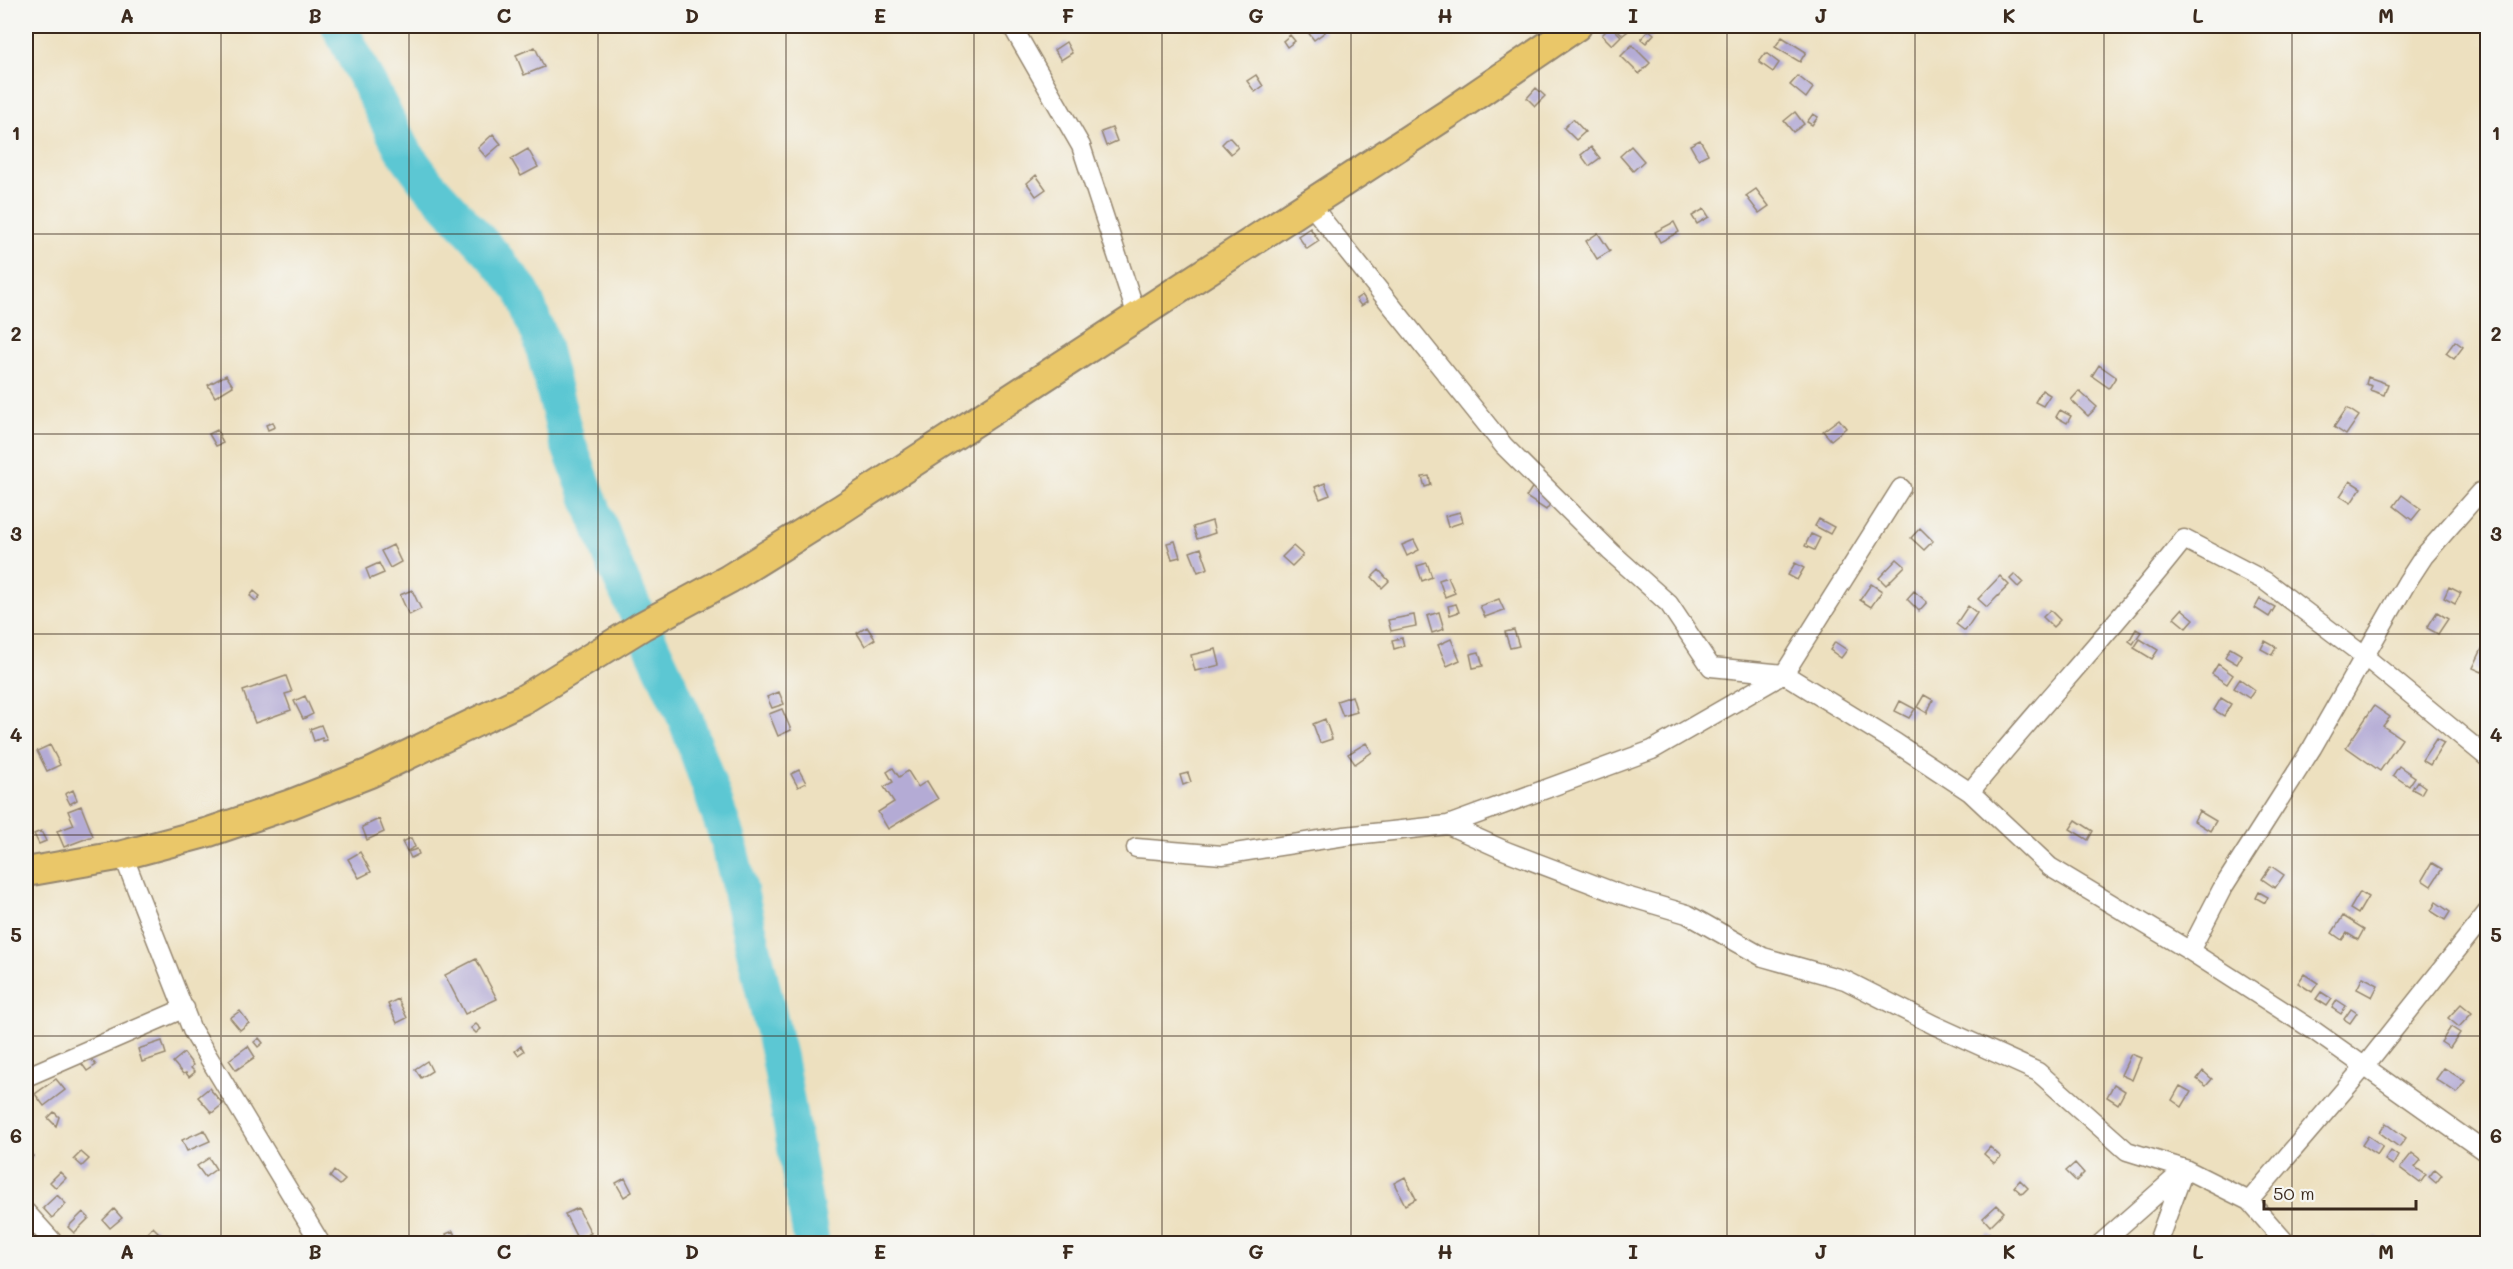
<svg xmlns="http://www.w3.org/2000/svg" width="2513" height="1269" font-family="Mali,sans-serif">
  <rect width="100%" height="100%" fill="#f6f6f2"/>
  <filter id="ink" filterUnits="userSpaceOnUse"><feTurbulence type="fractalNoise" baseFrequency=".0167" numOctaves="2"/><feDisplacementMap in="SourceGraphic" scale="12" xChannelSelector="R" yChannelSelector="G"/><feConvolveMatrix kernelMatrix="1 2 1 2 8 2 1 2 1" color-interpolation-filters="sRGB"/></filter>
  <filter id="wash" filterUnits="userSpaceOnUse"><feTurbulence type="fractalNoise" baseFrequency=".008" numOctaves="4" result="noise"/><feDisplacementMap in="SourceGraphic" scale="24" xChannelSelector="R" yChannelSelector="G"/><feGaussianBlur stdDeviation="1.35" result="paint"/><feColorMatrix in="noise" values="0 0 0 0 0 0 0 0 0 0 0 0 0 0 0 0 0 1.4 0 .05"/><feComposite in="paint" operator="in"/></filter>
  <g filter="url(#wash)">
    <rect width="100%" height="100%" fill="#ede0bf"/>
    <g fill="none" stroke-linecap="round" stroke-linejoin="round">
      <path stroke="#5bc7d3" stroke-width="36" d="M339,26L402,149L427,183L493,255L522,291L541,339L566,438L614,564L686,720L728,840L779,1057L812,1244"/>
    </g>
    <g id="blocks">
      <path fill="#b4abd5" d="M1306,26H1320L1325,32L1314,40L1304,27Z
        M1611,26L1621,36L1612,45L1602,35Z
        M1619,26L1628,31L1623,35L1616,28Z
        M1649,30L1654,34L1646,43L1641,39Z
        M1290,35L1295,41L1287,47L1283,41Z
        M1782,37L1806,52L1800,62L1775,47Z
        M1066,42L1072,53L1061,60L1054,50Z
        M1632,45L1650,63L1639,74L1621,56Z
        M535,47L544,67L524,75L516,55Z
        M1766,53L1779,63L1773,72L1759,62Z
        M1256,75L1263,86L1255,92L1247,81Z
        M1798,76L1813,88L1806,98L1790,85Z
        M1536,88L1545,96L1535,106L1527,98Z
        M1795,112L1804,124L1793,132L1784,121Z
        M1813,114L1818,117L1812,125L1807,122Z
        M1573,119L1585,132L1576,140L1564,128Z
        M1112,128L1117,141L1106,146L1101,132Z
        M493,134L501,144L486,157L478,148Z
        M1229,137L1238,147L1231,154L1222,144Z
        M1700,140L1708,154L1698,159L1690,145Z
        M1631,146L1644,161L1633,171L1620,156Z
        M1591,147L1600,158L1589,166L1581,155Z
        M528,149L538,167L521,176L511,159Z
        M1036,175L1046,189L1036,196L1027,183Z
        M1756,189L1769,206L1759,213L1746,196Z
        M1704,209L1709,217L1697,224L1692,216Z
        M1674,222L1679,232L1660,242L1655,232Z
        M1310,228L1319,241L1307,249L1298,236Z
        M1598,233L1610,251L1597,259L1586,241Z
        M1362,295L1367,302L1361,306L1356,299Z
        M2455,341L2463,347L2454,359L2446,353Z
        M2099,365L2116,377L2109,388L2092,376Z
        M226,375L233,386L215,397L208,385Z
        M2368,377L2388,384L2384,395L2370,390L2372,386L2366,384Z
        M2042,390L2050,395L2043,406L2035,402Z
        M2079,391L2097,407L2088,416L2071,400Z
        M2347,408L2359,416L2346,435L2334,427Z
        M2060,410L2071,416L2067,423L2056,417Z
        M1839,419L1846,428L1831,440L1823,431Z
        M273,422L275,427L268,430L266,425Z
        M217,430L223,443L216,446L209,434Z
        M1429,476L1431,485L1425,487L1422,477Z
        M2350,481L2361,488L2351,503L2340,496Z
        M1325,483L1330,495L1320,499L1315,487Z
        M1533,486L1553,500L1546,510L1526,497Z
        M2402,495L2421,509L2412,520L2394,506Z
        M1460,512L1463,522L1448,527L1445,516Z
        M1819,519L1834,527L1830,534L1815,526Z
        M1212,521L1215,533L1197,539L1193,527Z
        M1920,528L1933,541L1924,550L1911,538Z
        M1811,534L1820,538L1814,550L1805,546Z
        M1414,540L1419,550L1407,556L1402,545Z
        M1175,541L1180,557L1172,559L1167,543Z
        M393,545L401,562L390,568L381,551Z
        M1293,546L1303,555L1292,566L1282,557Z
        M1201,548L1208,568L1198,572L1190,552Z
        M1897,559L1905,566L1886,585L1879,578Z
        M379,563L384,573L370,579L366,569Z
        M1427,563L1432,577L1422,581L1417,566Z
        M1795,563L1804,568L1797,580L1788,575Z
        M1379,570L1389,581L1382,588L1372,577Z
        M2015,574L2023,582L2018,587L2010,579Z
        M2000,576L2009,585L1987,607L1978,599Z
        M1448,577L1455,593L1445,597L1439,580Z
        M1871,584L1882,591L1871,607L1860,600Z
        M2449,587L2461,593L2455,604L2444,598Z
        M412,590L421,609L409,615L400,595Z
        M254,591L260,596L256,601L250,596Z
        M1914,591L1927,602L1919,611L1907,599Z
        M1499,599L1504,610L1485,617L1480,606Z
        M2260,599L2275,607L2269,617L2255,608Z
        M1456,604L1459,612L1450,615L1448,606Z
        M1968,606L1977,613L1965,631L1956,624Z
        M2182,609L2194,619L2186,628L2174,618Z
        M2050,610L2060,620L2053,627L2043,617Z
        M1439,612L1444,629L1432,633L1427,616Z
        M2437,612L2448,619L2438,634L2427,628Z
        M1414,615L1416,626L1391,631L1388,620Z
        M867,627L875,639L865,646L857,633Z
        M2136,629L2141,632L2133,644L2129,641Z
        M1514,630L1519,646L1510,648L1505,632Z
        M1402,638L1404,646L1394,649L1392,640Z
        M1451,639L1460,660L1447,666L1438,645Z
        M2140,639L2158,650L2152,659L2134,648Z
        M2265,641L2276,647L2272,655L2261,649Z
        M1835,642L1847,650L1841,658L1830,650Z
        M2230,648L2242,655L2237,664L2225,657Z
        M1216,649L1220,665L1195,671L1191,655Z
        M2482,649L2488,652V661L2482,672L2473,668Z
        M1479,652L1483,666L1473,668L1470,654Z
        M2218,664L2233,675L2227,684L2212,674Z
        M286,676L292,692L285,694L291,710L255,723L243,691Z
        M2240,679L2255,690L2249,698L2234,688Z
        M779,692L784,704L772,708L767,697Z
        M1924,695L1933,700L1927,713L1917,707Z
        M305,696L313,714L303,719L294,701Z
        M1352,696L1357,712L1343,716L1337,701Z
        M2221,698L2231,704L2224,716L2214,710Z
        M1900,701L1915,709L1909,718L1895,711Z
        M2374,706L2390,717L2383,726L2402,739L2380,771L2346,747Z
        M782,709L791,730L778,736L769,714Z
        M1325,719L1332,739L1320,743L1313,724Z
        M321,725L327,740L323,741L322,738L314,741L310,729Z
        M2436,739L2444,743L2430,765L2422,760Z
        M1366,743L1372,752L1355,764L1348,754Z
        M50,745L60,765L47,771L37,751Z
        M2399,766L2415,777L2409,786L2393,775Z
        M893,768L899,777L908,771L918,787L927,781L938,799L888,829L878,812L894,802L884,787L893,782L887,772Z
        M799,770L806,783L798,787L791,774Z
        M1188,773L1191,782L1183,785L1180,775Z
        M2417,781L2425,787L2421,794L2412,789Z
        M73,790L77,800L70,804L65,794Z
        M81,806L93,836L64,847L57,831L74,825L68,811Z
        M2199,811L2216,821L2210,831L2194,821Z
        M379,819L384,832L367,840L362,827Z
        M2076,820L2093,831L2088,840L2070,829Z
        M41,831L46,841L39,844L34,834Z
        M411,838L415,847L407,851L402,842Z
        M417,849L419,854L411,858L408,852Z
        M360,852L371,872L359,878L348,859Z
        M2432,863L2442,869L2431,886L2422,880Z
        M2271,866L2284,875L2275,888L2262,879Z
        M2259,892L2268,897L2265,903L2256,898Z
        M2360,892L2368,897L2358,914L2350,909Z
        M2436,902L2450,912L2445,920L2431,911Z
        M2343,916L2364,929L2358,940L2347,933L2342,940L2332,933Z
        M476,959L497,999L465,1014L445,975Z
        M2304,974L2318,983L2312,992L2298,983Z
        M2363,977L2378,985L2372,997L2357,989Z
        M2321,992L2332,999L2327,1006L2316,999Z
        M398,999L407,1018L397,1023L388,1004Z
        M2337,1000L2346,1006L2341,1014L2332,1008Z
        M2461,1004L2472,1013L2459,1027L2448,1018Z
        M2351,1009L2357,1013L2350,1023L2344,1019Z
        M240,1011L249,1023L240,1030L230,1018Z
        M476,1024L481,1029L476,1033L471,1028Z
        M2451,1027L2460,1033L2450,1048L2441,1042Z
        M259,1038L263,1043L258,1047L254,1042Z
        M162,1041L166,1054L142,1062L138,1049Z
        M248,1046L255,1057L236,1070L229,1060Z
        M521,1046L524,1051L518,1055L515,1051Z
        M184,1053L193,1065L191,1068L195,1072L189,1077L186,1073L183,1074L173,1062Z
        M87,1054L96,1065L87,1071L79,1060Z
        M2131,1054L2141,1058L2132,1080L2121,1075Z
        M427,1061L432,1071L421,1078L415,1069Z
        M2444,1068L2465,1081L2457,1093L2436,1079Z
        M2203,1071L2212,1079L2206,1086L2197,1079Z
        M56,1079L65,1090L44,1106L35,1094Z
        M2114,1084L2125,1091L2118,1104L2107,1097Z
        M2180,1086L2191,1092L2182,1107L2172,1100Z
        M209,1088L223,1104L212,1113L198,1097Z
        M54,1112L59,1117L56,1126L48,1118Z
        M2386,1123L2406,1138L2399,1147L2379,1132Z
        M204,1130L210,1141L187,1151L182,1140Z
        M2368,1136L2383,1146L2377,1155L2362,1145Z
        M1990,1147L2001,1157L1994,1163L1984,1154Z
        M26,1149L33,1156L26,1164Z
        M2391,1151L2398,1156L2393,1165L2385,1160Z
        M81,1152L89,1159L82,1166L74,1159Z
        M2412,1153L2421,1160L2415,1167L2426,1175L2420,1183L2400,1168Z
        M209,1158L216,1169L205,1177L197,1166Z
        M2075,1163L2084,1173L2076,1181L2066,1171Z
        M2435,1169L2442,1175L2436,1183L2429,1177Z
        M334,1171L345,1180L340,1185L330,1177Z
        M60,1172L66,1178L56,1188L50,1182Z
        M1405,1177L1416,1199L1405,1205L1394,1183Z
        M625,1178L632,1192L624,1197L616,1183Z
        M2020,1180L2028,1188L2022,1194L2014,1187Z
        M57,1195L66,1204L52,1218L43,1208Z
        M1997,1205L2004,1212L1990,1226L1983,1218Z
        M578,1208L591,1233L578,1240L565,1214Z
        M114,1209L122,1218L110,1228L103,1220Z
        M83,1212L89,1218L74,1233L68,1227Z
        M153,1227L170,1244H136Z
        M453,1231L459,1244H449L446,1234Z
        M1989,1233L1996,1241L1993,1244H1988L1983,1238Z
        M2376,1236L2382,1244H2367Z
        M534,1237L538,1244H524Z
        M1965,1238L1971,1244H1959Z"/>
    </g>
  </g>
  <g filter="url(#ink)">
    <use href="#blocks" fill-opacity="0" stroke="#94856e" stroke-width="1.5"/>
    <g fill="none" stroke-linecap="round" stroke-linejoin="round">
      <defs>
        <path id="street" d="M1012,26L1081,146L1137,316
          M1310,204L1504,446L1611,552L1669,604L1711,667L1784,674L1896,743L1970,792L2050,867L2190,951L2313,1030L2488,1154
          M1970,792C2040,706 2116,626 2184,539L2265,581L2364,656L2488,758
          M1448,825L1652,750L1784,674L1901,488
          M1136,848L1222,855L1345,836L1448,825L1506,851L1619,894L1687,914L1763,957L1845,980L1934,1025L2038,1072L2127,1151L2185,1169L2249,1201L2287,1244
          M123,855L192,1030L321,1244
          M2190,951L2222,889L2312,748L2407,582L2424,556L2480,492L2488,490
          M26,1077L185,1008
          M2249,1201L2364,1067L2488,911
          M26,1212L55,1244
          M2100,1244L2185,1169
          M2157,1244L2184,1170"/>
        <path id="primary" d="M26,872L123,855L209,832L291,804L370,773L524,699L642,626L729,579L843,508L1451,112L1577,26"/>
      </defs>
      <use href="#street" stroke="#94856e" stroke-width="21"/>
      <use href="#primary" stroke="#94856e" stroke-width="32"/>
      <use href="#street" stroke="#fff" stroke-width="18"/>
      <use href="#primary" stroke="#eac769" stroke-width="28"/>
    </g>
  </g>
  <path fill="none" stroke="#3b2a1e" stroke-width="1.5" stroke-opacity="0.55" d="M221,26V1244M409,26V1244M598,26V1244M786,26V1244M974,26V1244M1162,26V1244M1351,26V1244M1539,26V1244M1727,26V1244M1915,26V1244M2104,26V1244M2292,26V1244M26,234H2488M26,434H2488M26,634H2488M26,835H2488M26,1036H2488"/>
  <rect width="2513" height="1269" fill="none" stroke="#f6f6f2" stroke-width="66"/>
  <path d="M2264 1200v9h152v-9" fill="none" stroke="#3b2a1e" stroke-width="3"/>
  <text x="2273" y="1200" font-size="18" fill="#3b2a1e" stroke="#f6f6f2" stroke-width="4.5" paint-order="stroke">50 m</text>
  <rect x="33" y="33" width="2447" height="1203" fill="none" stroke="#3b2a1e" stroke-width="2"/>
  <g font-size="20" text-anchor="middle" font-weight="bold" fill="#3b2a1e">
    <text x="127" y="23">A</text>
    <text x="315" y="23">B</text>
    <text x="504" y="23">C</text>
    <text x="692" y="23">D</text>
    <text x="880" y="23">E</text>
    <text x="1068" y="23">F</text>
    <text x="1256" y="23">G</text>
    <text x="1445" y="23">H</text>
    <text x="1633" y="23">I</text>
    <text x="1821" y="23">J</text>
    <text x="2009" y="23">K</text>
    <text x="2198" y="23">L</text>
    <text x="2386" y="23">M</text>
    <text x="16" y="140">1</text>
    <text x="2496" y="140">1</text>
    <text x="16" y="341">2</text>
    <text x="2496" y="341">2</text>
    <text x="16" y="541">3</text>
    <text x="2496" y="541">3</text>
    <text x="16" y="742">4</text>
    <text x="2496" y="742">4</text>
    <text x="16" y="942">5</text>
    <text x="2496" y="942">5</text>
    <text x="16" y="1143">6</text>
    <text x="2496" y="1143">6</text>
    <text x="127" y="1259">A</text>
    <text x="315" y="1259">B</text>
    <text x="504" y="1259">C</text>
    <text x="692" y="1259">D</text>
    <text x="880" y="1259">E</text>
    <text x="1068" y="1259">F</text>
    <text x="1256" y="1259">G</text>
    <text x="1445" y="1259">H</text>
    <text x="1633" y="1259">I</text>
    <text x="1821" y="1259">J</text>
    <text x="2009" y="1259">K</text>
    <text x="2198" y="1259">L</text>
    <text x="2386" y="1259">M</text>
  </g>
</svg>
